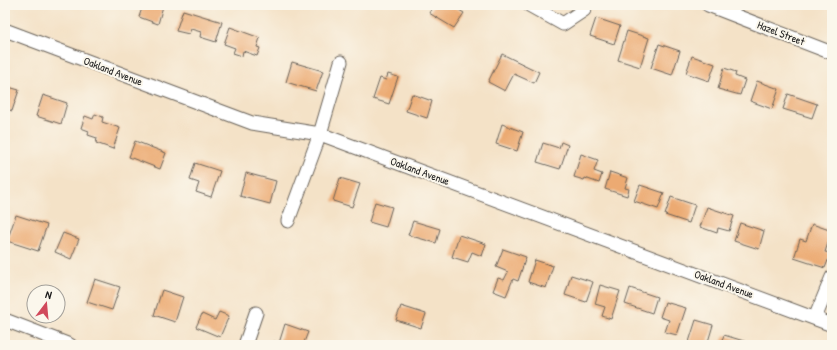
<svg xmlns="http://www.w3.org/2000/svg" width="837" height="350" font-family="'Patrick Hand',sans-serif">
  <rect width="100%" height="100%" fill="#fbf7ec"/>
  <filter id="ink" filterUnits="userSpaceOnUse"><feTurbulence type="fractalNoise" baseFrequency=".025" numOctaves="2"/><feDisplacementMap in="SourceGraphic" scale="8" xChannelSelector="R" yChannelSelector="G"/><feConvolveMatrix kernelMatrix="1 2 1 2 8 2 1 2 1" color-interpolation-filters="sRGB"/></filter>
  <filter id="wash" filterUnits="userSpaceOnUse"><feTurbulence type="fractalNoise" baseFrequency=".012" numOctaves="4" result="noise"/><feDisplacementMap in="SourceGraphic" scale="16" xChannelSelector="R" yChannelSelector="G"/><feGaussianBlur stdDeviation="0.9" result="paint"/><feColorMatrix in="noise" values="0 0 0 0 0 0 0 0 0 0 0 0 0 0 0 0 0 1.4 0 .05"/><feComposite in="paint" operator="in"/></filter>
  <g filter="url(#wash)">
    <rect width="100%" height="100%" fill="#f4e2c7"/>
    <g id="blocks">
      <path fill="#ecaa72" d="M143,5H160L163,6L158,24L139,17Z
        M434,5H451L464,13L454,28L429,13Z
        M183,10L222,22L216,42L200,37L201,32L191,29L189,34L176,31Z
        M596,18L620,26L614,44L590,36Z
        M230,27L260,38L257,47L260,48L257,56L243,51L242,56L233,53L235,48L224,44Z
        M627,31L649,38L640,67L618,60Z
        M659,44L680,51L672,75L651,68Z
        M502,54L539,72L534,83L514,74L505,91L488,82Z
        M692,56L715,64L709,81L686,73Z
        M292,62L323,71L316,91L286,82Z
        M724,68L736,72L735,76L745,80L740,95L718,89Z
        M388,74L398,77L389,104L373,99L380,78L386,80Z
        M757,81L779,89L772,109L750,101Z
        M5,86L19,90L12,111L5,108Z
        M412,94L432,101L427,118L406,111Z
        M788,94L817,104L812,118L783,109Z
        M43,95L67,103L61,124L36,116Z
        M95,114L103,117L102,122L120,128L113,149L96,143L97,138L88,135L89,131L81,128L85,116L93,119Z
        M502,124L523,132L517,151L496,144Z
        M135,141L166,153L160,169L129,157Z
        M561,142L568,145L560,169L537,162L543,143L559,148Z
        M581,154L598,160L594,171L602,174L599,183L585,178L584,180L574,177Z
        M195,163L220,171L211,197L196,192L199,183L190,180Z
        M610,172L628,178L625,188L629,189L627,196L605,189Z
        M246,173L276,181L270,204L240,196Z
        M340,178L360,184L352,207L333,201Z
        M640,185L664,193L658,209L634,201Z
        M671,197L695,205L689,223L665,215Z
        M375,202L392,207L386,227L369,222Z
        M707,207L734,216L729,231L718,228L717,233L700,227Z
        M16,215L47,225L38,251L7,241Z
        M413,221L440,229L436,243L408,235Z
        M740,223L764,231L759,249L734,241Z
        M812,224L832,231L825,252L831,253L825,268L794,258L800,239L806,241Z
        M63,233L79,239L71,259L55,252Z
        M459,235L486,244L482,256L472,252L468,262L452,257Z
        M503,249L526,257L518,281L513,279L506,296L493,291L498,278L504,280L508,272L496,267Z
        M535,260L553,266L546,288L528,282Z
        M571,275L593,282L586,302L565,295Z
        M95,279L120,287L112,310L87,302Z
        M600,285L620,291L611,319L602,316L605,307L595,304Z
        M630,288L657,297L652,313L625,304Z
        M162,290L183,297L175,322L154,315Z
        M665,302L686,308L677,335L665,332L669,320L660,317Z
        M401,306L426,314L421,328L396,320Z
        M219,312L229,316L220,337L196,327L202,314L215,320Z
        M696,320L713,325L707,345H688Z
        M285,324L308,332L303,345H273L274,341L279,343Z
        M724,335L747,342V345H720Z"/>
    </g>
  </g>
  <g filter="url(#ink)">
    <use href="#blocks" fill-opacity="0" stroke="#686158" stroke-width="1"/>
    <g fill="none" stroke-linecap="round" stroke-linejoin="round">
      <defs>
        <path id="street" d="M529,5L563,24L584,10L586,5
          M708,5L832,53
          M5,30L252,123L320,134L832,325
          M288,221L320,134L341,62
          M815,318L832,277
          M5,320L70,345
          M245,345L256,313"/>
      </defs>
      <use href="#street" stroke="#686158" stroke-width="15"/>
      <use href="#street" stroke="#fff" stroke-width="13"/>
    </g>
  </g>
  <g text-anchor="middle" stroke-width="4" stroke-linejoin="round" paint-order="stroke">
    <g font-size="11" fill="#1c1c1c" stroke="#fbf7ec">
      <text transform="translate(781 33) rotate(21)" y="4">Hazel Street</text>
      <text transform="translate(113 71) rotate(21)" y="4">Oakland Avenue</text>
      <text transform="translate(420 171) rotate(20)" y="4">Oakland Avenue</text>
      <text transform="translate(724 284) rotate(20)" y="4">Oakland Avenue</text>
    </g>
  </g>
  <rect width="837" height="350" fill="none" stroke="#fbf7ec" stroke-width="20"/>
  <g transform="translate(46 304) rotate(16)"><circle r="19" fill="#fbf7ec" stroke="#a29f99"/>
  <path d="M0-3L7 15L0 10L-7 15Z" fill="#d1495b"/>
  <text y="-6" font-size="11" font-weight="bold" text-anchor="middle" fill="#1c1c1c">N</text>
  </g>
</svg>
